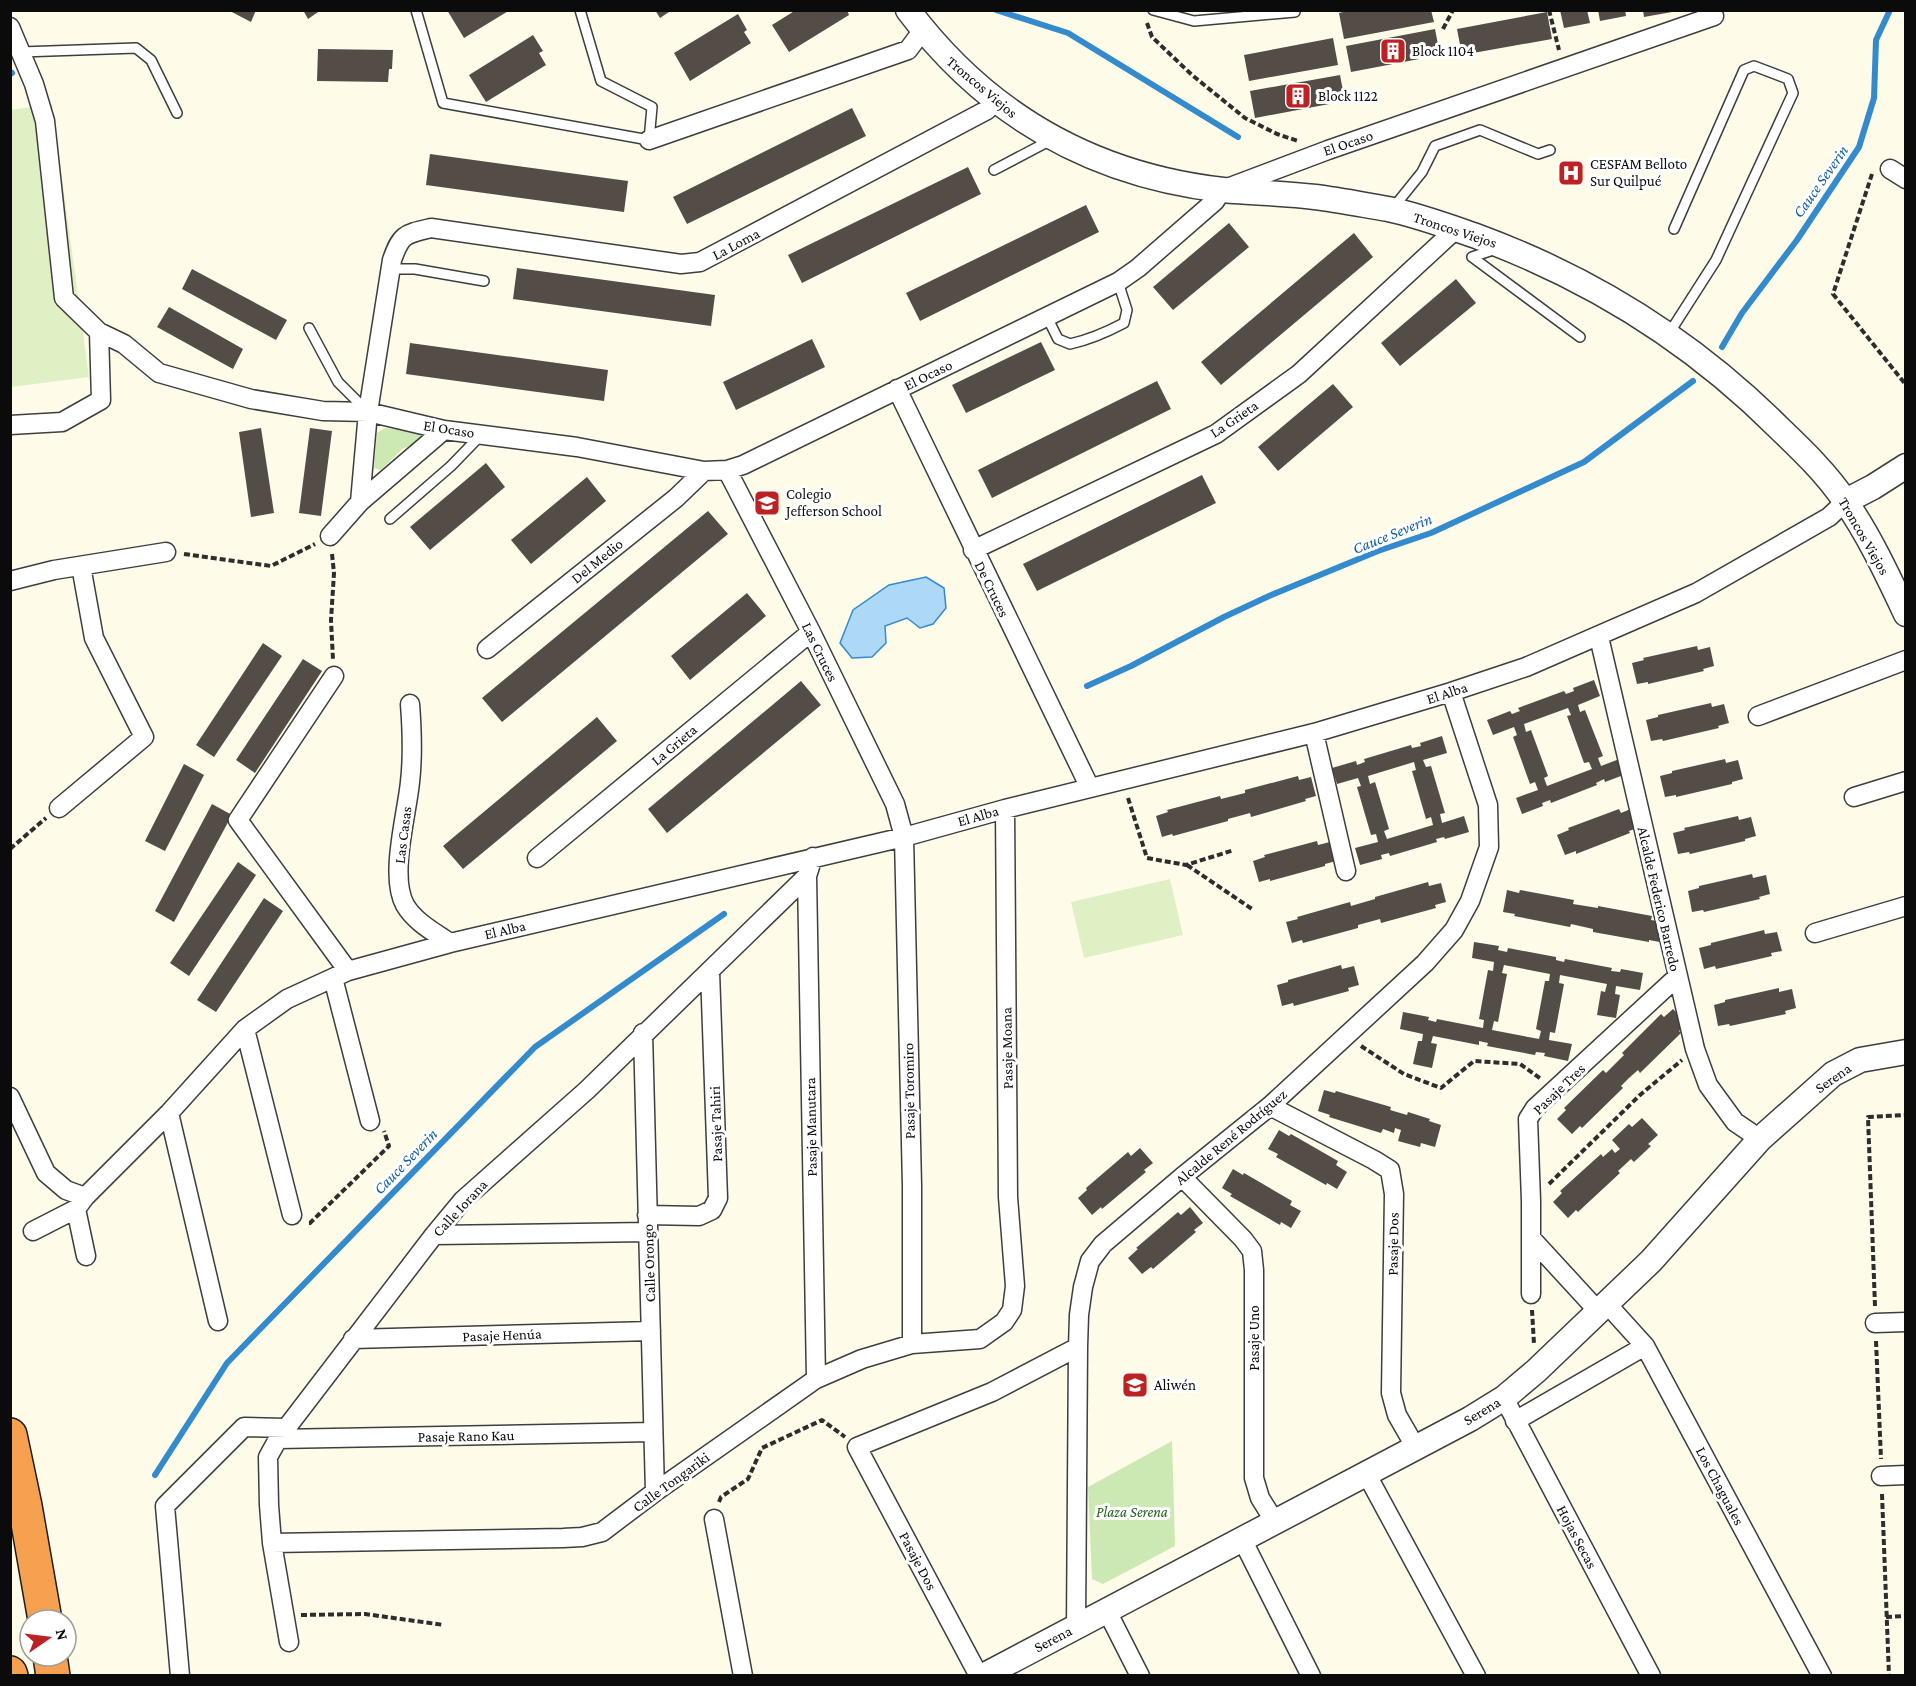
<svg xmlns="http://www.w3.org/2000/svg" width="1916" height="1686" font-family="'Crimson Pro',serif">
  <rect width="100%" height="100%" fill="#fffbe9"/>
  <path fill="#cde9b3" d="M385,428L421,432V442L402,449L381,470L374,468L377,433Z
    M1172,1441L1175,1546L1103,1584L1092,1579L1088,1487Z"/>
  <path fill="#e0f0c5" d="M52,104L89,377L11,387L10,110Z
    M1170,879L1183,935L1084,958L1071,902Z"/>
  <path fill="#add9f7" stroke="#338bce" stroke-width="1.5" d="M926,577L944,588L946,608L933,624L920,628L907,618L885,626L886,643L872,657L852,658L840,643L853,610L889,585Z"/>
  <g fill="none" stroke-linecap="round" stroke-linejoin="round">
    <path stroke="#338bce" stroke-width="6" d="M996,10L1068,33L1238,137
      M10,74L12,73
      M1722,347L1742,313L1797,240L1859,147L1874,98L1876,40L1890,10
      M1087,686L1131,666L1224,617L1269,596L1378,551L1431,533L1584,462L1693,381
      M155,1475L227,1363L535,1047L724,914"/>
  </g>
  <path fill="#544c47" fill-rule="evenodd" d="M228,10H256L251,22Z
    M303,10H321L308,19Z
    M447,10H510L464,38Z
    M655,10H672L660,18Z
    M796,10H847L849,15L789,52L772,25Z
    M1352,10H1431L1434,22L1344,39L1339,13Z
    M1560,10H1587L1590,23L1564,28Z
    M1598,10H1625L1626,16L1600,21Z
    M1643,10H1672V12L1644,17Z
    M1547,12L1552,39L1462,55L1457,29Z
    M738,14L747,30L744,32L751,43L690,81L674,53Z
    M1435,29L1440,55L1351,72L1346,46Z
    M533,35L543,51L539,53L546,65L486,102L469,75Z
    M1333,38L1338,65L1249,81L1244,55Z
    M318,49L393,50L392,69H389L388,82L317,81Z
    M1340,75L1345,101L1255,118L1250,91Z
    M852,108L866,136L687,224L673,197Z
    M430,154L628,181L624,212L426,185Z
    M968,167L981,194L802,283L788,255Z
    M1086,205L1099,232L920,321L906,293Z
    M1229,223L1249,247L1173,310L1153,287Z
    M1354,233L1373,257L1221,385L1201,362Z
    M517,268L715,295L711,326L513,299Z
    M192,269L287,320L276,340L182,289Z
    M1456,279L1476,303L1400,366L1381,343Z
    M169,307L243,349L233,369L157,327Z
    M812,339L825,367L736,410L723,382Z
    M1041,342L1055,370L966,413L952,385Z
    M410,343L608,370L604,401L406,374Z
    M1157,381L1171,409L992,498L978,470Z
    M1333,384L1353,407L1278,471L1258,447Z
    M261,428L274,513L251,517L239,432Z
    M310,428L332,431L321,516L299,513Z
    M486,463L505,487L430,550L410,527Z
    M1202,475L1216,503L1037,591L1023,564Z
    M587,477L606,501L531,564L511,540Z
    M708,511L728,534L502,722L482,698Z
    M747,593L766,616L690,680L671,656Z
    M263,643L282,656L214,757L196,745Z
    M1697,646L1698,650L1710,647L1714,666L1703,669L1704,671L1648,684V682L1637,684L1632,663L1644,660L1643,658Z
    M303,659L322,671L255,773L236,760Z
    M1594,680L1600,696L1578,705L1580,712L1585,710L1603,756L1598,758L1601,766L1622,758L1629,773L1605,782L1604,779L1596,783L1597,785L1551,803L1550,800L1542,803L1543,806L1522,814L1516,798L1538,790L1535,782L1530,784L1513,737L1517,735L1514,727L1493,735L1487,720L1510,711L1512,714L1520,711L1518,708L1564,691L1566,694L1574,691L1573,688ZM1568,708L1571,715L1567,716L1584,763L1589,762L1592,769L1547,786L1544,778L1548,776L1531,730L1526,732L1524,724Z
    M801,681L821,705L667,833L648,809Z
    M1711,703L1712,707L1724,704L1729,723L1718,726L1719,728L1663,741L1662,739L1651,741L1646,720L1658,717V715Z
    M597,717L617,741L463,869L443,846Z
    M1442,736L1447,753L1423,760L1426,767L1431,766L1445,813L1440,814L1442,823L1464,816L1469,832L1445,839L1444,837L1436,839L1437,842L1390,856L1389,853L1381,855L1382,859L1360,865L1355,848L1378,842L1376,834L1371,835L1357,787L1361,786L1358,778L1337,784L1332,768L1356,761L1357,765L1365,762L1364,759L1411,745L1412,748L1421,746L1420,743ZM1414,762L1416,770L1412,771L1426,819L1431,817L1433,825L1387,839L1384,831L1389,829L1375,782L1370,784L1368,776Z
    M1725,759L1726,763L1738,760L1743,779L1732,782V784L1676,797V795L1665,797L1660,776L1672,773V771Z
    M184,764L204,775L165,851L145,841Z
    M1298,776L1299,780L1311,777L1316,796L1305,799L1306,801L1251,817L1250,813L1228,819V821L1173,836L1172,834L1162,837L1156,816L1168,812L1167,810L1220,796L1221,799L1245,793V790Z
    M212,804L232,815L174,922L155,911Z
    M1633,808L1640,827L1629,831L1630,833L1576,854V851L1565,855L1557,835L1569,830L1568,828L1619,809L1621,813Z
    M1738,816L1739,820L1751,817L1756,836L1745,839V841L1690,854L1689,852L1678,854L1673,833L1685,830L1684,828Z
    M1317,841L1318,845L1330,842L1336,861L1325,864V866L1270,881V879L1259,882L1253,861L1265,857L1264,855Z
    M238,862L256,875L189,976L170,963Z
    M1752,874L1753,878L1766,875L1770,894L1759,897L1760,899L1704,912L1703,910L1692,912L1688,891L1699,888V886Z
    M1428,882L1429,886L1441,883L1446,902L1435,905L1436,908L1381,923L1380,919L1358,925V928L1303,943L1302,940L1292,943L1286,922L1298,919L1297,917L1350,902L1351,906L1375,899V897Z
    M1507,890L1519,893L1520,890L1574,900L1573,904L1598,908V906L1652,916L1651,920L1664,922L1660,942L1649,940V942L1593,932V929L1571,924L1570,927L1514,916L1515,914L1503,912Z
    M264,898L283,911L216,1012L197,1000Z
    M1764,930L1765,934L1777,932L1782,951L1771,953L1772,956L1716,969L1715,966L1704,969L1699,948L1711,945V943Z
    M1474,942L1499,946L1498,950L1507,952L1508,948L1556,957V960L1564,962L1565,959L1612,968L1611,971L1620,972L1621,969L1643,973L1640,990L1616,986L1615,994L1620,995L1616,1018L1597,1015L1601,991L1605,992L1607,984L1560,975L1559,983L1564,984L1555,1033L1550,1032L1549,1040L1572,1044L1568,1061L1544,1056L1545,1053L1536,1052L1535,1055L1487,1046L1488,1043L1479,1041V1045L1433,1036L1431,1043L1437,1044L1432,1068L1413,1064L1418,1041H1422L1423,1034L1400,1029L1403,1012L1429,1017L1428,1020L1436,1022L1437,1019L1483,1028L1484,1020L1479,1019L1488,970L1493,971L1494,962L1472,958ZM1504,965L1550,974L1549,981H1545L1536,1029L1541,1031L1539,1039L1492,1030L1494,1021L1498,1022L1507,974L1502,973Z
    M1341,965L1342,969L1354,966L1359,985L1348,988L1349,991L1294,1006L1293,1003L1282,1006L1277,985L1288,982V980Z
    M1779,988V992L1792,989L1796,1008L1785,1011L1786,1014L1730,1026L1729,1024L1718,1026L1714,1005L1725,1002V1000Z
    M1673,1009L1687,1023L1679,1031L1681,1033L1640,1073L1638,1070L1629,1078L1621,1086L1623,1088L1582,1128L1580,1126L1572,1134L1557,1119L1566,1110L1564,1108L1603,1070L1606,1073L1624,1055L1622,1053L1661,1014L1664,1017Z
    M1324,1090L1335,1093L1336,1091L1391,1107L1390,1110L1407,1115L1408,1112L1430,1119L1429,1121L1441,1125L1435,1147L1421,1143L1420,1147L1398,1141L1401,1130L1395,1128L1394,1133L1383,1129L1381,1133L1329,1117L1330,1115L1318,1111Z
    M1642,1118L1658,1135L1648,1144L1651,1146L1634,1162L1631,1159L1618,1171L1620,1173L1578,1212L1576,1210L1568,1218L1553,1202L1562,1193L1560,1191L1601,1154L1603,1157L1612,1149L1615,1153L1620,1149L1612,1140L1629,1124L1632,1127Z
    M1279,1130L1289,1136L1291,1134L1338,1161L1336,1165L1347,1172L1337,1189L1327,1183L1326,1185L1276,1157L1278,1154L1268,1149Z
    M1140,1148L1153,1163L1144,1170L1146,1172L1102,1209L1101,1207L1092,1215L1078,1198L1087,1190L1086,1188L1128,1152L1131,1156Z
    M1233,1169L1243,1175L1244,1173L1292,1201L1290,1205L1301,1211L1291,1228L1281,1222L1280,1225L1230,1196L1232,1194L1222,1188Z
    M1190,1207L1203,1223L1194,1230L1196,1232L1153,1269L1151,1267L1142,1274L1128,1258L1138,1249L1136,1248L1178,1212L1181,1215Z"/>
  <g fill="none" stroke-linecap="round" stroke-linejoin="round">
    <defs>
      <path id="service" d="M416,10L443,103L649,140L652,107L601,81L580,10
        M1153,10L1194,21L1295,12
        M21,52L136,48L151,60L177,113
        M994,170L1051,140
        M1393,208L1422,172L1435,146L1480,130L1538,154L1550,150
        M1496,249L1472,257L1580,337
        M391,269H415L484,281
        M1047,317L1058,339L1070,344C1088,340 1107,332 1124,323L1127,310L1118,282
        M309,328L338,382L367,411
        M1668,335L1716,260L1793,93L1788,79L1754,66L1744,70L1674,229
        M390,519L451,466L482,434"/>
      <path id="minor" d="M10,27L34,84L45,121L64,298L99,332L124,344L159,373L251,399L323,411L368,412L444,430L577,447L704,471L727,470L743,465L1118,282L1138,268L1215,201L1222,190L1328,150L1714,16
        M649,140L908,50L923,30
        M1890,169L1906,179
        M897,389L1090,788
        M10,425L62,422L101,400L99,332
        M727,470L811,632L895,804L904,837L912,1186V1344
        M360,502L368,412L392,260C401,234 405,234 431,228L681,264L700,262L987,110L994,100
        M330,536L360,502L444,430
        M973,550L1216,434L1299,374L1456,229
        M10,581L54,570L166,552
        M1599,637L1695,1049L1708,1085L1735,1122L1760,1139
        M487,649L676,498L704,471
        M334,676L238,820L348,971
        M410,704C412,730 413,756 410,782C407,814 389,876 405,905C415,922 434,932 450,943
        M1758,716L1906,660
        M1314,733L1346,871
        M1854,797L1906,781
        M59,808L144,737L94,638L81,566
        M537,858L811,632
        M807,876L816,1379
        M1815,933L1906,906
        M333,978L370,1121
        M245,1029L292,1215
        M643,1033L655,1492
        M10,1097L46,1173L66,1190L85,1197
        M1270,1106L1374,1160L1390,1170L1394,1194L1391,1393L1397,1415L1416,1448
        M169,1113L218,1321
        M1182,1177L1243,1239L1252,1251L1254,1270V1478L1260,1498L1275,1522
        M647,1215L699,1216L712,1210L718,1198L710,971
        M33,1231L76,1209
        M434,1235L648,1232
        M1531,1238L1598,1311
        M86,1256L76,1209L85,1197L169,1113L245,1029L287,999L348,971L450,943L904,837L1005,809L1314,733L1451,692L1526,667L1696,593L1829,517L1846,501
        M1531,1294V1201L1528,1119L1535,1108L1677,977
        M1607,1304L1645,1346L1822,1676
        M1875,1323L1906,1322
        M353,1339L651,1331
        M1504,1398L1651,1676
        M1515,1421L1645,1346
        M278,1439L653,1432
        M1366,1473L1476,1676
        M1881,1476L1906,1475
        M714,1519L743,1676
        M1242,1539L1311,1676
        M272,1543L563,1538L582,1537L602,1532L655,1492L816,1379L862,1359L912,1344L980,1339L1004,1322L1012,1310L1015,1286L1008,1197L1005,809
        M1107,1611L1140,1676
        M1076,1627L1078,1347L1079,1315L1083,1287L1090,1261L1103,1244L1182,1177L1270,1106L1425,963L1454,930L1470,901L1489,847L1488,805L1451,692
        M289,1642L272,1543L269,1505L268,1457L278,1439L434,1235L463,1200L587,1090L807,876L813,857
        M180,1676L165,1506L244,1427L286,1428
        M979,1676L857,1447L992,1392L1078,1347"/>
      <path id="tertiary" d="M908,10C987,115 1092,175 1223,190C1254,193 1285,193 1315,197C1339,200 1364,205 1388,209C1417,215 1447,226 1476,236C1590,278 1693,342 1779,428C1802,450 1827,474 1845,501C1869,535 1888,576 1906,614
        M1846,501L1873,487L1906,466
        M983,1676L1470,1419L1504,1398L1536,1371L1651,1261L1760,1139L1833,1074L1860,1060L1906,1052"/>
      <path id="motorway" d="M10,1435L25,1506L45,1620
        M50,1656L53,1676
        M10,1673L11,1676"/>
    </defs>
    <use href="#service" stroke="#3e3e3e" stroke-width="12"/>
    <use href="#minor" stroke="#3e3e3e" stroke-width="21"/>
    <use href="#tertiary" stroke="#3e3e3e" stroke-width="27"/>
    <use href="#motorway" stroke="#1c1c1c" stroke-width="36"/>
    <path stroke="#2d2d2d" stroke-width="4" stroke-dasharray="6 3" stroke-linecap="butt" d="M1549,10L1559,50
      M1147,23L1152,37L1192,75L1245,118L1277,134L1298,141
      M1443,29L1453,10
      M1872,174L1833,294L1906,385
      M184,554L271,566L315,544
      M332,554L334,573L331,620L333,660
      M1128,798L1147,858L1186,865L1234,850
      M10,849L46,818
      M1187,865L1252,909
      M1361,1046L1404,1074L1441,1088L1474,1061L1520,1064L1541,1079
      M1549,1184L1640,1095L1682,1060
      M309,1223H310L389,1146L384,1131
      M1875,1306L1868,1117L1906,1115
      M1532,1310L1534,1344
      M1876,1341L1881,1459
      M1882,1494L1889,1676
      M719,1502L721,1497L748,1479L762,1448L822,1420L845,1437
      M301,1615L365,1614L444,1625
      M1886,1617L1906,1616"/>
    <use href="#service" stroke="#fff" stroke-width="9"/>
    <use href="#minor" stroke="#fff" stroke-width="18"/>
    <use href="#tertiary" stroke="#fff" stroke-width="24"/>
    <use href="#motorway" stroke="#f6a150" stroke-width="33"/>
  </g>
  <defs>
    <symbol id="building-square" viewBox="-11 -11 22 22"><rect x="-9" y="-9" width="18" height="18" rx="4" fill="#bc2224" stroke="#fff"/><path d="M-4-6H4V6H1V3H-1V6H-4ZM-2.5-4.3h1.7v1.8h-1.7ZM.8-4.3h1.7v1.8H.8ZM-2.5-1h1.7V.8h-1.7ZM.8-1h1.7V.8H.8Z" fill="#fff"/></symbol>
    <symbol id="hospital-square" viewBox="-11 -11 22 22"><rect x="-9" y="-9" width="18" height="18" rx="4" fill="#bc2224" stroke="#fff"/><path d="M-5-5h3v3.5h4V-5h3V5h-3V1.5h-4V5h-3Z" fill="#fff"/></symbol>
    <symbol id="school-square" viewBox="-11 -11 22 22"><rect x="-9" y="-9" width="18" height="18" rx="4" fill="#bc2224" stroke="#fff"/><path d="M0-5L7-2L0 1L-7-2ZM-4 1L0 2.5L4 1V4Q0 6-4 4Z" fill="#fff"/></symbol>
  </defs>
  <g fill-rule="evenodd">
    <use href="#building-square" x="1378" y="36" width="30" height="30"/>
    <use href="#building-square" x="1283" y="81" width="30" height="30"/>
    <use href="#hospital-square" x="1556" y="158" width="30" height="30"/>
    <use href="#school-square" x="752" y="488" width="30" height="30"/>
    <use href="#school-square" x="1120" y="1370" width="30" height="30"/>
  </g>
  <g text-anchor="middle" stroke-width="6" stroke-linejoin="round" paint-order="stroke">
    <g font-size="15" fill="#0b0b0b" stroke="#fff" text-anchor="start">
      <text x="1412" y="56">Block 1104</text>
      <text x="1318" y="101">Block 1122</text>
      <text x="1590" y="169">CESFAM Belloto<tspan x="1590" dy="17">Sur Quilpué</tspan></text>
      <text x="786" y="499">Colegio<tspan x="786" dy="17">Jefferson School</tspan></text>
      <text x="1154" y="1390">Aliwén</text>
    </g>
    <g font-size="15" fill="#0b0b0b" stroke="#fff">
      <text transform="translate(982 87) rotate(40)" y="5">Troncos Viejos</text>
      <text transform="translate(1348 143) rotate(-19)" y="5">El Ocaso</text>
      <text transform="translate(1455 230) rotate(18)" y="5">Troncos Viejos</text>
      <text transform="translate(736 244) rotate(-28)" y="5">La Loma</text>
      <text transform="translate(928 375) rotate(-26)" y="5">El Ocaso</text>
      <text transform="translate(1234 419) rotate(-34)" y="5">La Grieta</text>
      <text transform="translate(449 429) rotate(9)" y="5">El Ocaso</text>
      <text transform="translate(1864 536) rotate(60)" y="5">Troncos Viejos</text>
      <text transform="translate(597 561) rotate(-39)" y="5">Del Medio</text>
      <text transform="translate(992 589) rotate(64)" y="5">De Cruces</text>
      <text transform="translate(820 652) rotate(64)" y="5">Las Cruces</text>
      <text transform="translate(1447 693) rotate(-18)" y="5">El Alba</text>
      <text transform="translate(674 745) rotate(-40)" y="5">La Grieta</text>
      <text transform="translate(978 816) rotate(-16)" y="5">El Alba</text>
      <text transform="translate(403 835) rotate(-83)" y="5">Las Casas</text>
      <text transform="translate(1659 899) rotate(77)" y="5">Alcalde Federico Barredo</text>
      <text transform="translate(505 930) rotate(-13)" y="5">El Alba</text>
      <text transform="translate(1007 1048) rotate(-91)" y="5">Pasaje Moana</text>
      <text transform="translate(1833 1078) rotate(-35)" y="5">Serena</text>
      <text transform="translate(1559 1089) rotate(-44)" y="5">Pasaje Tres</text>
      <text transform="translate(909 1091) rotate(-91)" y="5">Pasaje Toromiro</text>
      <text transform="translate(716 1124) rotate(-92)" y="5">Pasaje Tahiri</text>
      <text transform="translate(811 1127) rotate(-91)" y="5">Pasaje Manutara</text>
      <text transform="translate(1231 1137) rotate(-40)" y="5">Alcalde René Rodríguez</text>
      <text transform="translate(460 1208) rotate(-47)" y="5">Calle Iorana</text>
      <text transform="translate(1393 1244) rotate(-89)" y="5">Pasaje Dos</text>
      <text transform="translate(649 1263) rotate(-92)" y="5">Calle Orongo</text>
      <text transform="translate(502 1335) rotate(-2)" y="5">Pasaje Henúa</text>
      <text transform="translate(1254 1338) rotate(-90)" y="5">Pasaje Uno</text>
      <text transform="translate(1482 1411) rotate(-31)" y="5">Serena</text>
      <text transform="translate(466 1436) rotate(-1)" y="5">Pasaje Rano Kau</text>
      <text transform="translate(671 1482) rotate(-36)" y="5">Calle Tongariki</text>
      <text transform="translate(1720 1486) rotate(62)" y="5">Los Chaguales</text>
      <text transform="translate(1577 1537) rotate(62)" y="5">Hojas Secas</text>
      <text transform="translate(918 1561) rotate(62)" y="5">Pasaje Dos</text>
      <text transform="translate(1053 1639) rotate(-28)" y="5">Serena</text>
    </g>
    <g font-size="15" font-style="italic" fill="#28621b" stroke="#fff">
      <text x="1132" y="1517">Plaza Serena</text>
    </g>
    <g font-size="16" font-style="italic" fill="#145d9d" stroke="#fff">
      <text transform="translate(1820 181) rotate(-55)" y="6">Cauce Severin</text>
      <text transform="translate(1392 533) rotate(-22)" y="6">Cauce Severin</text>
      <text transform="translate(405 1161) rotate(-46)" y="6">Cauce Severin</text>
    </g>
  </g>
  <rect width="1916" height="1686" fill="none" stroke="#0b0b0b" stroke-width="24"/>
  <g transform="translate(48 1638) rotate(76)"><circle r="28" fill="#ffffff" stroke="#9d9d9d" stroke-width="1.5"/>
  <path d="M0-4.5L10 22L0 15L-10 22Z" fill="#bc2224"/>
  <text y="-9" font-size="16" font-weight="bold" text-anchor="middle" fill="#0b0b0b">N</text>
  </g>
</svg>
